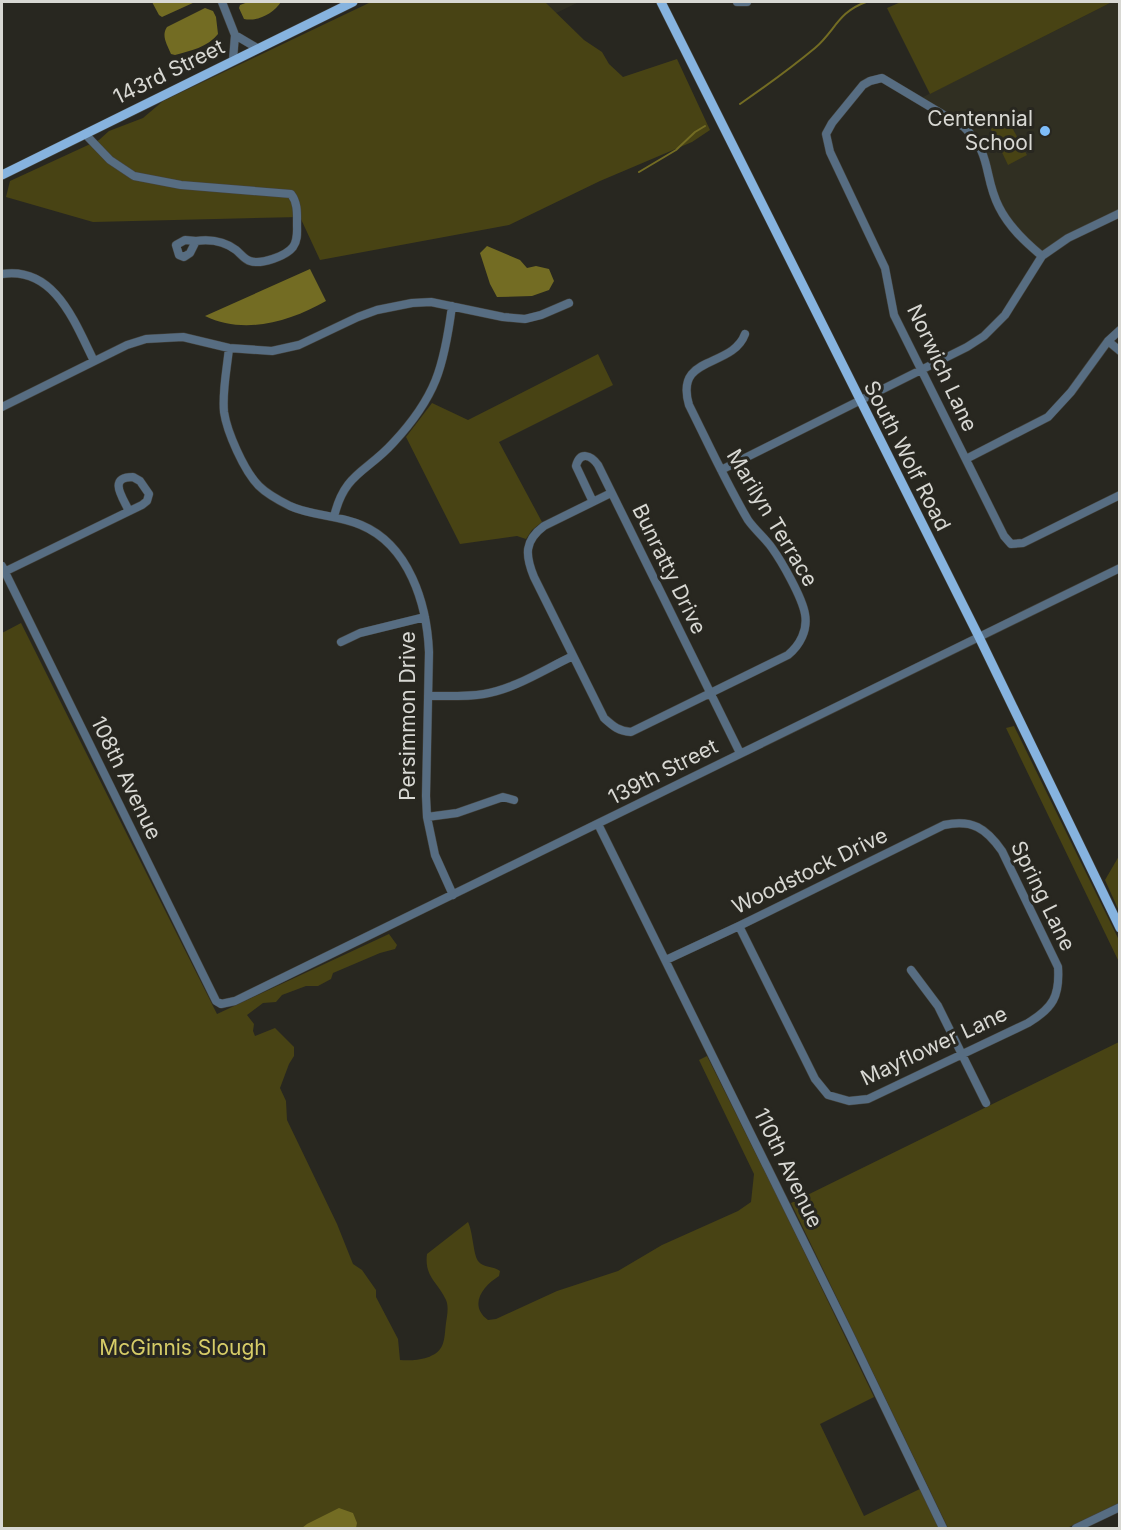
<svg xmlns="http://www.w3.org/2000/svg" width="1121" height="1530" font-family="Inter,sans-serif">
  <rect width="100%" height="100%" fill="#282720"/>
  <path fill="#302f22" d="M542,2H579L550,16Z
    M1112,2H1119V211L1041,254L1023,237L1000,205L977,137L921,98Z"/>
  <path fill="#484314" d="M371,2H545L584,40L602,52L609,64L623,77L677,59L710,130L692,142L600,181L509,225L320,260L300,217L93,222L6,197L10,181L99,140L109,131L143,118L163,101Z
    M901,2H1112L930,94L887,8Z
    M1003,111L1027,155L1008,165L986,119Z
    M598,354L613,385L499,442L542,522L532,530L526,539L517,536L460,544L406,437L432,403L468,420Z
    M21,623L217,1014L389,934L397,945L395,949L380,953L333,973L331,979L318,986H306L282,995L276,1002L263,1003L247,1015L254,1024L253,1031L255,1036L275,1028L294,1047V1056L289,1064L280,1088L286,1101L287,1120L337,1224L353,1264L362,1270L376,1290V1297L398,1339L400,1360C413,1361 435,1360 442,1346C445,1340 445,1330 446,1323C447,1316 449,1307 446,1300C438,1282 424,1277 427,1254L468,1222C473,1232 473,1253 478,1261C483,1268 494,1266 500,1271L499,1276C483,1286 468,1305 488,1320L496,1319L557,1291L618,1271L662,1245L738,1211L751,1202L754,1174L699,1060L707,1056L785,1212L874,1397L820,1424L864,1516L924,1487L943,1528H2V633Z
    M1014,726L1119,940V962L1006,728Z
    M1119,856V911L1105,880Z
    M1119,1042V1503L1067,1528H948L791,1203Z"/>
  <path fill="#736c23" d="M152,2H195L162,17L159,15Z
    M248,2H281C274,13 258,22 244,19L239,8L240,5Z
    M205,8L213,11L216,17L218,34C208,47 190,51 175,55L171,54C167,44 161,36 167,27Z
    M487,246L520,260L527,268L536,266L549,269L554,281L549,290L532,296L497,297L490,284L480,253Z
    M310,269L326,301C289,322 244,335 205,316Z
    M339,1508L353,1513L357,1523L356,1528H302L307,1524Z"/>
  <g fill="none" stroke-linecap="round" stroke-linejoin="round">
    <path stroke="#736c23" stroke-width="2" d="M740,104C766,86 791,68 815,48C835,31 838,12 866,2
      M639,172L676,150L695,132L705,126"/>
    <defs>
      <path id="minor" d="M222,2L235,35L233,60
        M737,2H747
        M235,35L257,48
        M85,134L110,160L134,176L181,185L291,194C298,203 297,214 297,225C297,232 298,240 293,247C286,256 261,265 250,261C245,260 240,253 236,250C224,241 210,239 196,241L190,253L184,257L179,255L176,245L185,240L196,241
        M1042,256C1025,242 1009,227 999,207C983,176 993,155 964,127L882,78L870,81L863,85L832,123L826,134L830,152L885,268L894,315L1004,536L1011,544L1023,543L1120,495
        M2,274C55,266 75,323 94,361
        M1108,341L1120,351
        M229,348C227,369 222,391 224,412C227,432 244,471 259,486C267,494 280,501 290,506C312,516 338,515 361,525C409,545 427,604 429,652L426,796L427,817L435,855L453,895
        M2,407L127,345L146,339L183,337L229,348L272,351L299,345L358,317L377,310L412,303L431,302L503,317L525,319L541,315L569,303
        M966,459L1048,417L1071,392L1108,341L1120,330
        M721,470L967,347L984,336L1005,315L1042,256L1068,238L1120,213
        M611,493L544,526C524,541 525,555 534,577L604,718C613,726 618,731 631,732L788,655C800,645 808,630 805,614C802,597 782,562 772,548C765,538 755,530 748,520C726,483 708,443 689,405C674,354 732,369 745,334
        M593,502L576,466C580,451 591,455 598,465L740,753
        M334,517C344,473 367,472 393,443C436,397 444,367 452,306
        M2,566L216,1001L221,1004L235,1001L1120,568
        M4,572L142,505L147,501L149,494L140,481L133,477C107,477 123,498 129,511
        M341,642L360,633L425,617
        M428,696C447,696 465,697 484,694C515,689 545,669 573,656
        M427,817L457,813L503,797L514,800
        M598,824L851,1337L943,1528
        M666,960L739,926L944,825C972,819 986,828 1002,851L1058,967C1060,996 1053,1008 1028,1023L868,1099L849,1101L828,1095L815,1079L739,926
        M911,970L938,1006L986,1103
        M1076,1528L1120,1507"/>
      <path id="major" d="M661,2L979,637L1120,928
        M2,175L353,2"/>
    </defs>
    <use href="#minor" stroke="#44433d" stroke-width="9"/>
    <use href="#major" stroke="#44433d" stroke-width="10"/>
    <use href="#minor" stroke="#576d82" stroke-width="8"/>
    <use href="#major" stroke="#86b3df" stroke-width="9"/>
  </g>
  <circle fill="#7ebdf9" stroke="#282720" stroke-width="2" cx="1045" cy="131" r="6"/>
  <g text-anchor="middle" stroke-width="6" stroke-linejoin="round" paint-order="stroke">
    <g font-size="21" fill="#d8d8d3" stroke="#282720">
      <text transform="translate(169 72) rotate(-26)" y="7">143rd Street</text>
      <text transform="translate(942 368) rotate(65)" y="7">Norwich Lane</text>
      <text transform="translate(907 456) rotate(63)" y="7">South Wolf Road</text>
      <text transform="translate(772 518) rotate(59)" y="7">Marilyn Terrace</text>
      <text transform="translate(669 569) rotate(64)" y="7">Bunratty Drive</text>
      <text transform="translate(408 716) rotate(-90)" y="7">Persimmon Drive</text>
      <text transform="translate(663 772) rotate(-27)" y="7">139th Street</text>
      <text transform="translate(126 778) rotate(64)" y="7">108th Avenue</text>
      <text transform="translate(810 871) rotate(-26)" y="7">Woodstock Drive</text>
      <text transform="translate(1043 896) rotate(64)" y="7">Spring Lane</text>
      <text transform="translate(934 1046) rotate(-25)" y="7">Mayflower Lane</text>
      <text transform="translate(788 1168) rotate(64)" y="7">110th Avenue</text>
    </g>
    <g font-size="21" fill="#d8d8d3" stroke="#282720" text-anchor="end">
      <text x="1033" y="126">Centennial<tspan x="1033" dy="24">School</tspan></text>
    </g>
    <g font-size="21" fill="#d6cc67" stroke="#282720">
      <text x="183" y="1355">McGinnis Slough</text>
    </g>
  </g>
  <rect width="1121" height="1530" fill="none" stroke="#d8d8d3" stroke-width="6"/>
</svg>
